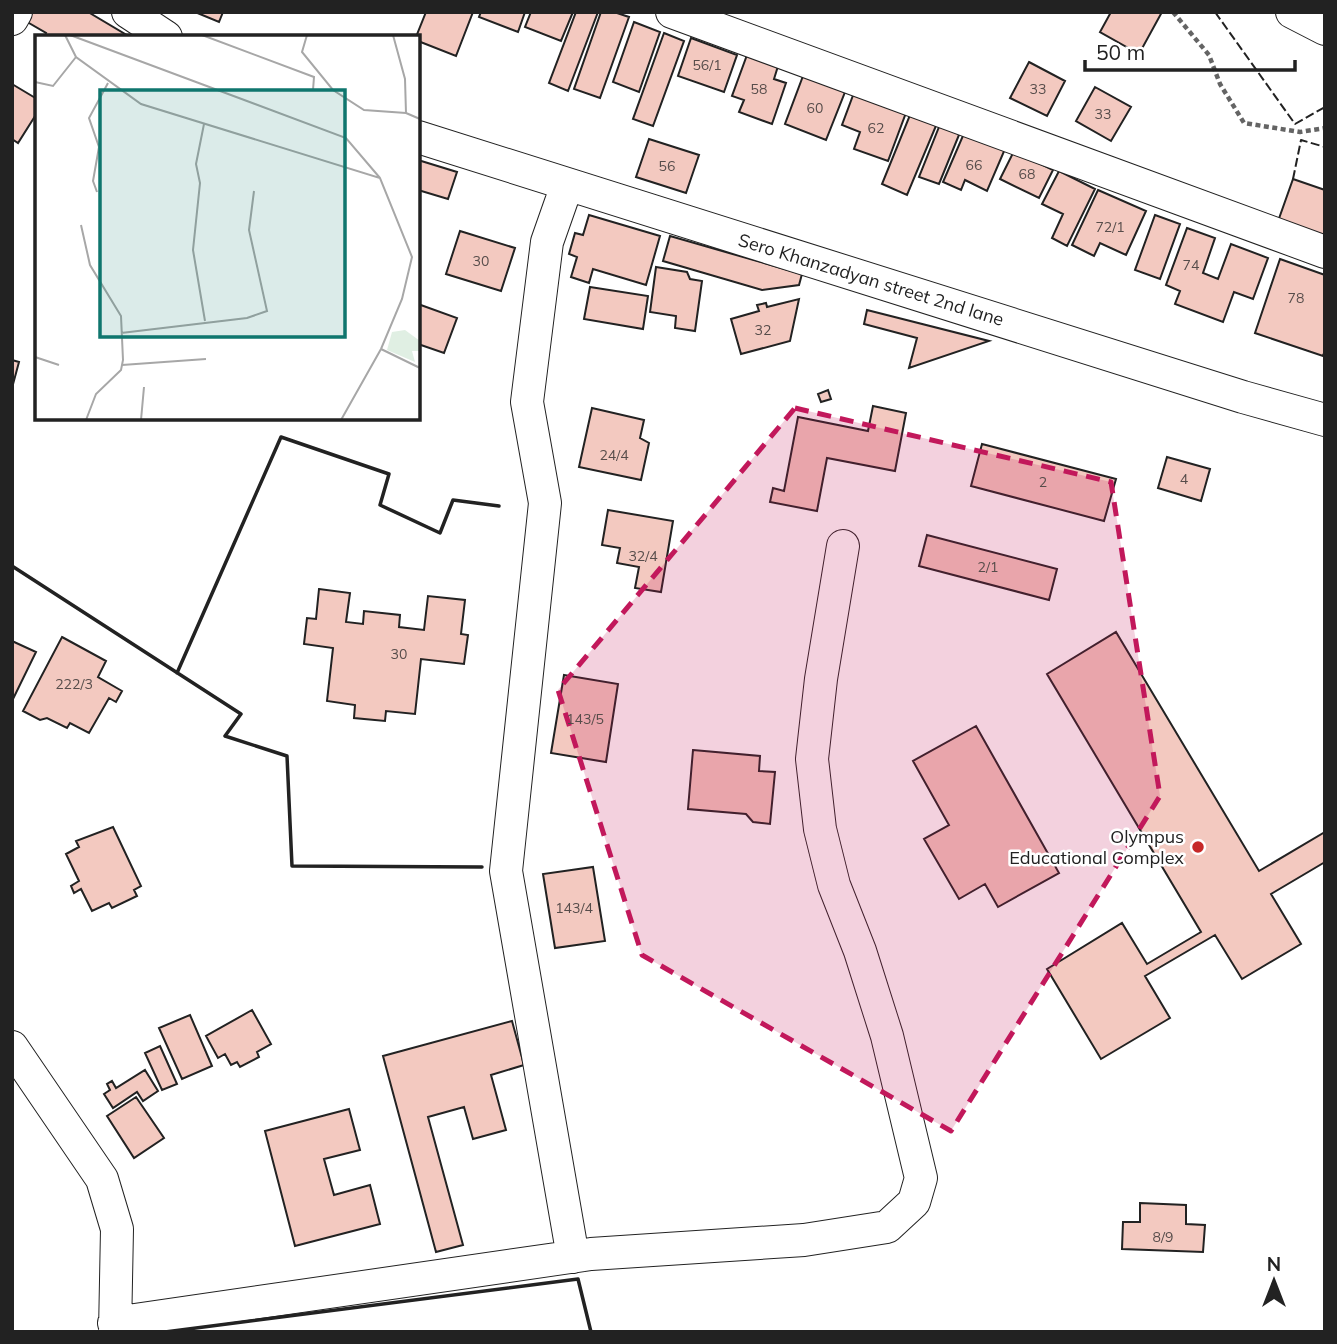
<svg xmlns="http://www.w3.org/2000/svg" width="1337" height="1344" font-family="Mulish,sans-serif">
  <rect width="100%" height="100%" fill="#fff"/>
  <path fill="#f3c9c0" stroke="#222" stroke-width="2" d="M26,12H88L130,37H44L46,33L22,19Z
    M195,12H223L219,22Z
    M426,12H473L456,56L418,41V37H416Z
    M481,12H525L518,32L479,17Z
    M531,12H573L561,41L525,27Z
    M576,12H598L568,91L549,83Z
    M601,12H614L629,17L600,98L574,89Z
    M1111,12H1162L1139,54L1100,32Z
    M634,22L660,32L639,92L613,82Z
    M664,33L684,41L653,126L633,119Z
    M691,38L737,55L724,92L678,76Z
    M747,55L778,66L774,79L786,83L772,124L739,112L744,100L732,96Z
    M1029,62L1065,81L1047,116L1010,98Z
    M803,76L845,92L826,140L785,124Z
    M12,84L37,99V113L18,143L12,139Z
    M1095,87L1131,107L1111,141L1076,121Z
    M855,90L907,110L888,161L854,149L860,132L842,125Z
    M912,110L938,121L907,195L882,184Z
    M941,122L961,130L939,184L919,177Z
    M965,131L1005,149L987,191L965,180L961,190L943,182Z
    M649,139L699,155L686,193L636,177Z
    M1014,151L1053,170L1039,198L1000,179Z
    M418,160L457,172L448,199L418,190Z
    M1059,171L1095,189L1067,246L1052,238L1063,214L1042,204Z
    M1293,179L1325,190V237L1276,227Z
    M1098,190L1146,211L1126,255L1100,243L1094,256L1072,245Z
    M589,215L660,236L646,285L593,269L589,283L571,277L577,257L569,254L575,233L583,235Z
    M1155,215L1180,224L1160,279L1135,270Z
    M1187,228L1215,238L1203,273L1218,279L1231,244L1268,258L1253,299L1234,292L1223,322L1175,304L1180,291L1166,285Z
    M460,231L515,248L501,291L446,274Z
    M670,236L802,274L799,285L762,290L663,261Z
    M1280,259L1325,275V350L1323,356L1255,333Z
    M656,267L687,272L690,279L702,281L695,331L675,328L676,316L650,312Z
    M590,287L648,296L643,329L584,319Z
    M799,299L790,341L741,354L731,319L759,311L757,305L766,303L767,307Z
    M418,304L457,318L444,353L418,344Z
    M867,310L989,341L909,368L917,338L864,324Z
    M12,360L19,362L12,388Z
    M828,390L831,399L821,402L818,394Z
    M873,406L906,413L895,471L827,458L817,511L770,502L773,488L784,491L798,417L868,431Z
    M592,408L644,420L640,438L649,443L641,480L579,467Z
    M982,444L1116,479L1104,521L971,486Z
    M1167,457L1210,469L1201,501L1158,488Z
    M608,510L673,521L661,592L635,588L639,567L617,563L620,548L602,545Z
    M927,535L1057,569L1049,600L919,566Z
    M319,589L350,593L346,622L363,624L364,611L400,615L399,627L424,630L428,596L465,600L461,634L468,635L464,664L421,659L415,714L386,711L385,721L354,718L355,705L327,701L333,648L304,644L307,618L316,619Z
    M1116,632L1259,871L1325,832V862L1271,894L1301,944L1242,979L1215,935L1145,976L1170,1018L1101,1059L1047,969L1122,923L1147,964L1201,932L1047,674Z
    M62,637L106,661L98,677L122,691L116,702L109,698L89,733L70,723L67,728L47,718L40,720L23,711Z
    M12,641L36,652L12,701Z
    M564,675L618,684L606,762L551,753Z
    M976,726L1059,873L998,907L985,884L959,899L924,839L949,825L913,761Z
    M693,750L760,756L759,771L775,772L770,824L753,822L746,814L688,809Z
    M113,827L141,886L134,890L137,896L112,908L109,903L92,911L81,889L74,893L71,886L79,881L66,854L79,847L76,841Z
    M593,867L605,941L555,948L543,874Z
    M252,1010L271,1044L257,1052L259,1057L240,1067L237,1062L231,1065L225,1054L218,1058L206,1036Z
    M190,1015L212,1066L182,1079L159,1028Z
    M512,1021L524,1065L491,1075L506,1130L473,1139L464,1107L428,1117L463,1245L436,1252L383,1056Z
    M160,1046L177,1084L162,1090L145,1053Z
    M145,1070L158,1091L143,1101L137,1092L113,1108L104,1094L110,1090L107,1084L112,1081L116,1088Z
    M136,1097L164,1138L134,1158L107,1116Z
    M349,1109L360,1150L324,1159L334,1195L370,1185L380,1224L295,1246L265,1131Z
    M1140,1203L1186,1205V1224L1205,1225L1203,1252L1122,1249L1123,1222H1140Z"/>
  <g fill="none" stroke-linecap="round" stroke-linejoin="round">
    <defs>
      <path id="minor" d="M128,12L166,37
        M672,12L1325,252
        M1292,12L1325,29
        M12,19L16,12
        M418,137L1243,397L1325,420
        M567,185L547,242L527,402L545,503L506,871L573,1257
        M12,1047L102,1179L117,1229L115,1332
        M114,1323L591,1254L804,1240L887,1227L914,1202L921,1178L887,1036L860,951L834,885L820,829L812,759L821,679L843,546"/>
    </defs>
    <use href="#minor" stroke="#222" stroke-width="34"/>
    <path stroke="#646464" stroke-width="4.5" stroke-dasharray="5 3.5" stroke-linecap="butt" d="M1173,12L1209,55L1220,84L1244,123L1300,132L1325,128"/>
    <use href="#minor" stroke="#fff" stroke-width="32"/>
    <path stroke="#222" stroke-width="2" stroke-dasharray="9 3.5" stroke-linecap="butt" d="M1215,12L1295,124L1325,107
      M1293,179L1301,140L1325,147"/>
    <path stroke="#222" stroke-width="3.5" d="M12,566L241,714L225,736L287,756L292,866L482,867
      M177,673L281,437L389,474L380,505L440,533L453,500L499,506
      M165,1332L578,1279L591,1332"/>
  </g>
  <path fill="#c2185b" fill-opacity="0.2" stroke="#c2185b" stroke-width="5" stroke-dasharray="14 9" stroke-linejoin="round" d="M795,408L1111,482L1160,796L951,1131L642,955L558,690Z"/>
  <circle fill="#c62828" stroke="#fff" stroke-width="2.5" cx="1198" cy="847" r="7"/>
  <g text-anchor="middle" stroke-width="5" stroke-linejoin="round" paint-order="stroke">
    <g font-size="14" fill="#564c4a">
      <text x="707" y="70">56/1</text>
      <text x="759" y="94">58</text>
      <text x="1038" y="94">33</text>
      <text x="815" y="113">60</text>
      <text x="1103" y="119">33</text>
      <text x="876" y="133">62</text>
      <text x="974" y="170">66</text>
      <text x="667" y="171">56</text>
      <text x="1027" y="179">68</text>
      <text x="1110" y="232">72/1</text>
      <text x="481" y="266">30</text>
      <text x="1191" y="270">74</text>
      <text x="1296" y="303">78</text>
      <text x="763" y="335">32</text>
      <text x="614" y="460">24/4</text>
      <text x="1184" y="484">4</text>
      <text x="1043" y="487">2</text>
      <text x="643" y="561">32/4</text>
      <text x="988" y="572">2/1</text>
      <text x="399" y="659">30</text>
      <text x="74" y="689">222/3</text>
      <text x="585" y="724">143/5</text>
      <text x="574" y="913">143/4</text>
      <text x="1163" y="1242">8/9</text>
    </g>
    <g font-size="18" fill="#222" stroke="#fff">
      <text transform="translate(871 280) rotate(17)" y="6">Sero Khanzadyan street 2nd lane</text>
    </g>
    <g font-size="18" fill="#222" stroke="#fff" text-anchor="end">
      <text x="1184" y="843">Olympus<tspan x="1184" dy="21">Educational Complex</tspan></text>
    </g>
  </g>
  <g transform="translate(35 35)">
    <rect width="385" height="385" fill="#fff"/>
    <path d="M370,295L385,306V316H377L380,327L352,315L357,297Z" fill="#e0efe3"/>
    <path fill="none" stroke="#a7a7a7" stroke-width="2" d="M30,0L41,22L106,69L345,143L377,222L367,264L346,314L306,385M35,0L311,103L345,143M167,0L279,42L278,55M272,0L267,17L298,55L329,75L371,78M358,0L370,44L371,78L385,84M0,47L18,51L41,22M169,89L161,129L165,148L158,215L170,286M62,157L58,146L64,112L54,83L73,48M46,190L55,230L86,281L88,325L86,335L61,359L51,385M86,298L212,283L232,276L214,195L219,156M346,314L385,333M0,322L24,330M87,330L171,324M106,385L109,352"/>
    <path fill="#0f766e" fill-opacity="0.15" stroke="#0f766e" stroke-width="3.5" d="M65,55H310V302H65Z"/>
    <rect width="385" height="385" fill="none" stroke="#222" stroke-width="3.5"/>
  </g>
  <rect width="1337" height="1344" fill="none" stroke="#222222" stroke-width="28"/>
  <g transform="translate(1274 1281)" stroke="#ffffff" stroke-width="5" paint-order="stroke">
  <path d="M0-5L12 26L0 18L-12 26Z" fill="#222222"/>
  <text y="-10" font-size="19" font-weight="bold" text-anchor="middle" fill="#222222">N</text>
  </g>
  <path d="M1085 60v10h210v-10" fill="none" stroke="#222222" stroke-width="3.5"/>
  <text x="1096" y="60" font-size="21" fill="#222222" stroke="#ffffff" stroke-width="5" paint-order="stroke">50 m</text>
</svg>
